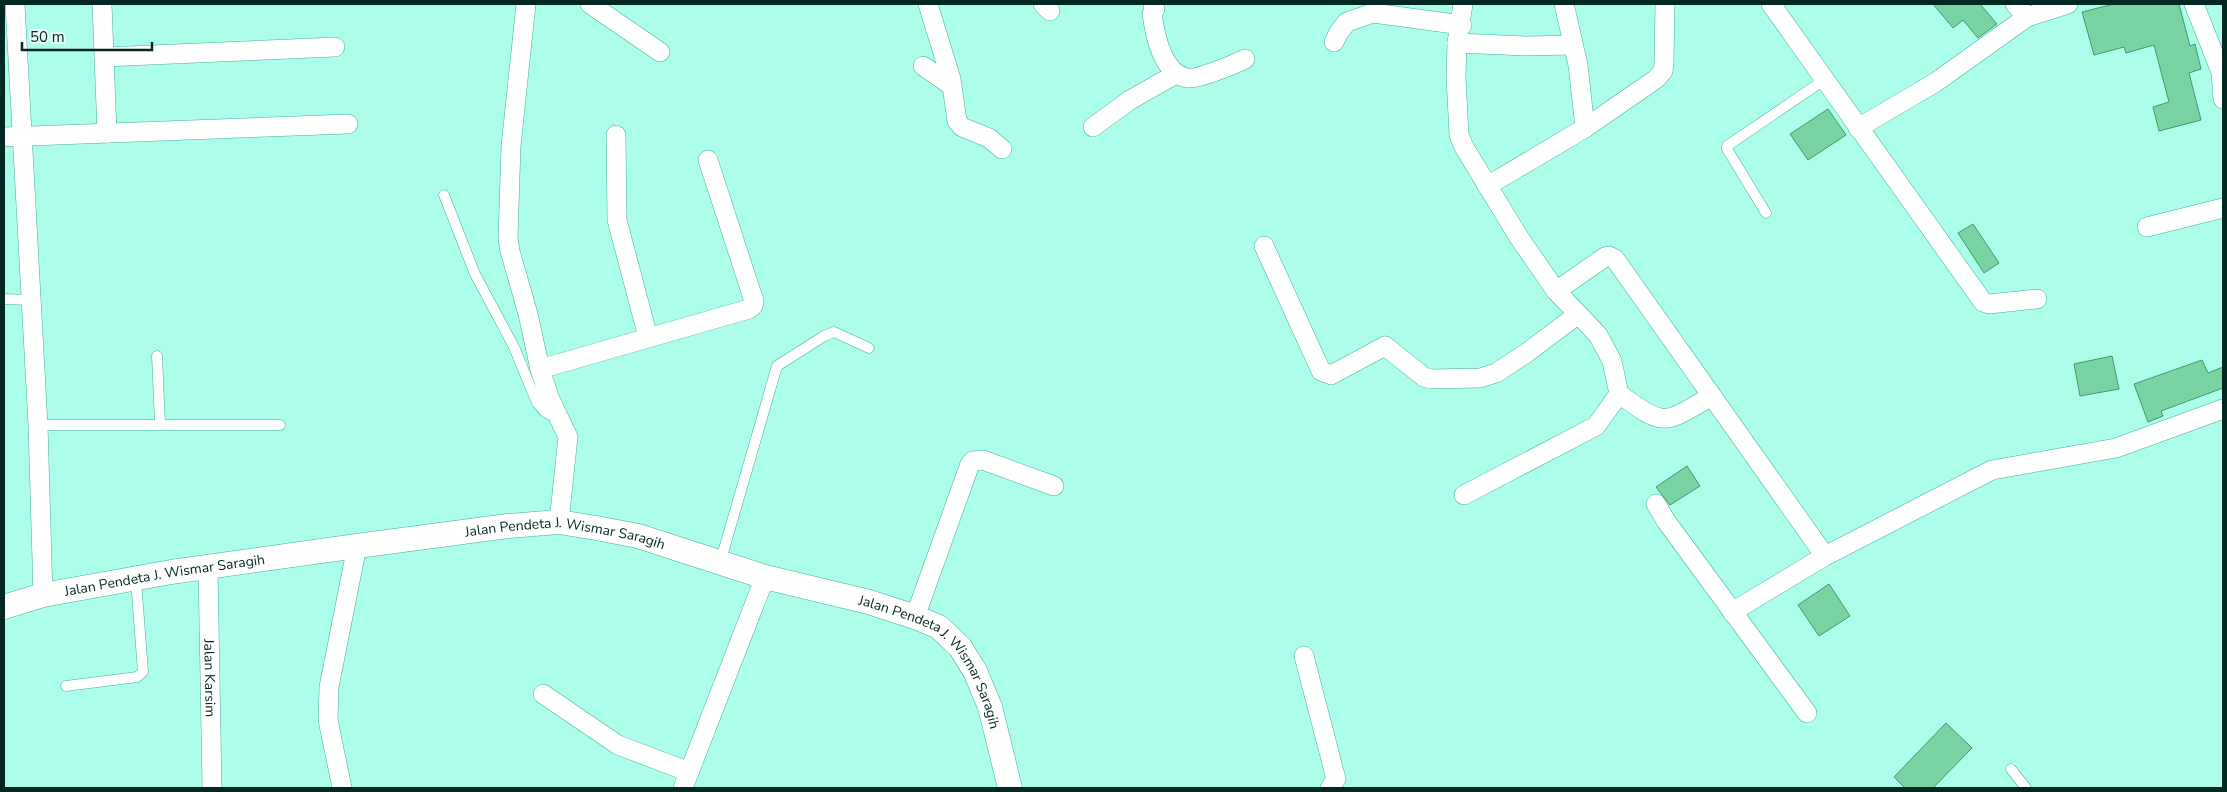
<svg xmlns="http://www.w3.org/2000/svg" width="2227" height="792" font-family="'Nunito Sans',sans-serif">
  <rect width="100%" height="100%" fill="#acfeeb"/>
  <path fill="#79d4a3" stroke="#44986d" d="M1933,4H1980L1997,24L1978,38L1963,20L1953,28Z
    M2114,4H2179L2190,46L2195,44L2201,69L2189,73L2201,120L2159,131L2153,107L2169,102L2154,45L2126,53L2124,47L2094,55L2082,12Z
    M1828,109L1846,135L1808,160L1790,134Z
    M1973,224L1999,263L1984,273L1958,233Z
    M2112,356L2119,389L2080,396L2074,364Z
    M2202,360L2208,373L2223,367V388L2161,411L2163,416L2148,422L2134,384Z
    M1687,466L1700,486L1670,505L1656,487Z
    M1829,584L1850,616L1819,636L1798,605Z
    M1946,723L1972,748L1933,788H1905L1894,777Z"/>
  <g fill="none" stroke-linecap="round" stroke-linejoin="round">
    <defs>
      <path id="service" d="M444,195L475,274L514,347L537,403L545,412L557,418
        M1766,213L1727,149V146L1824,80
        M4,299L31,300
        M157,356L160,424
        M38,425H280
        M720,563L777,366L824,336L834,332L869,348
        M66,686L137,677L143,672L136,580
        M2011,769L2026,788"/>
      <g id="minor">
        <path d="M15,4L38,425L43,595"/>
        <path d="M102,4L107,133"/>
        <path d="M526,4L511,146L508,239L510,251L528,314L540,369L549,397L568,437L559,522"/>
        <path d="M590,4L660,52"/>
        <path d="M928,4L951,79L957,121L962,127L989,138L1002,149"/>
        <path d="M1043,4L1050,11"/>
        <path d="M1153,4L1155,9L1152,14C1155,35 1162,73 1187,78C1197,80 1235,64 1245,59"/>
        <path d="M1463,4L1457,43L1456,77L1459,135L1464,147L1518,236L1556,291L1598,335L1612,361L1619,394C1666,428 1663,424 1712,396"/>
        <path d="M1564,4L1578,65L1585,128"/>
        <path d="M1771,4L1983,302L1989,304L2037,299"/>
        <path d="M2015,4L2027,17L2068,4"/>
        <path d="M2194,4L2221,72L2223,99"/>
        <path d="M1334,42L1339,32L1347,22L1373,13L1462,25"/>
        <path d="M1457,43L1526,46L1573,45"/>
        <path d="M104,57L335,47"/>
        <path d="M923,66L952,86"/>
        <path d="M1093,127L1130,100L1176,74"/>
        <path d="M1858,128L1936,82L2027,17"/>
        <path d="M616,135L617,220L648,337"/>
        <path d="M4,137L348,124"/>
        <path d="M1487,186L1585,128L1656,79L1663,71L1664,63L1665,4"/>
        <path d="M2147,227L2223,208"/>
        <path d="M1264,246L1321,371L1331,375L1385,346L1424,377L1431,379L1480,378L1496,373L1528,352L1577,315"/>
        <path d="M1556,291L1605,257L1609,256L1615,259L1825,556"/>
        <path d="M540,369L749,309L753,306L754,301L708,160"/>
        <path d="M1464,495L1596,426L1619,394"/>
        <path d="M1656,504L1666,521L1807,713"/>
        <path id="s1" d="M208,568L212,788"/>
        <path d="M1732,612L1825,556L1992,470L2116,448L2223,409"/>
        <path d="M915,617L970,464L973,461L983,460L1054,486"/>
        <path d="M1304,656L1336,779L1330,788"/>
        <path d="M543,694L618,745L689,772"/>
        <path d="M342,788L328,720L329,687L357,546"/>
        <path d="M683,788L765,577"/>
      </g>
      <g id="tertiary">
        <path id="s2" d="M4,607L43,595L171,572L357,546L508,526L559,522L596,528L638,536L765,577L869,602L915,617L939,627L960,647L975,671L990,707L1010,788"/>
      </g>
    </defs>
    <use href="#service" stroke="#40b09b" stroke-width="11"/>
    <use href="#minor" stroke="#40b09b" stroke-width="20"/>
    <use href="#tertiary" stroke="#40b09b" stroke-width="25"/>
    <use href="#service" stroke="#fff" stroke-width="10"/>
    <use href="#minor" stroke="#fff" stroke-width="19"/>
    <use href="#tertiary" stroke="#fff" stroke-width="24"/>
  </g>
  <g text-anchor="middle" stroke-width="4" stroke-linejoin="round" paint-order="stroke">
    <g font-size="14" fill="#032721" stroke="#eafdf8">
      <text dy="5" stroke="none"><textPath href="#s2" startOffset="569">Jalan Pendeta J. Wismar Saragih</textPath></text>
      <text dy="5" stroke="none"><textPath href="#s2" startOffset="164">Jalan Pendeta J. Wismar Saragih</textPath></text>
      <text dy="5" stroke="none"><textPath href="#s2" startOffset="974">Jalan Pendeta J. Wismar Saragih</textPath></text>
      <text dy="5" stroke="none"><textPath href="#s1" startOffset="110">Jalan Karsim</textPath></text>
    </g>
  </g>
  <rect width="2227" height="792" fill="none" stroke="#032721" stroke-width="10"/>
  <path d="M22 42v8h130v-8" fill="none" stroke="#032721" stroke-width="2.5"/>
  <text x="30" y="42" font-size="15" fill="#032721" stroke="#eafdf8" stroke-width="4" paint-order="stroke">50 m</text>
</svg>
